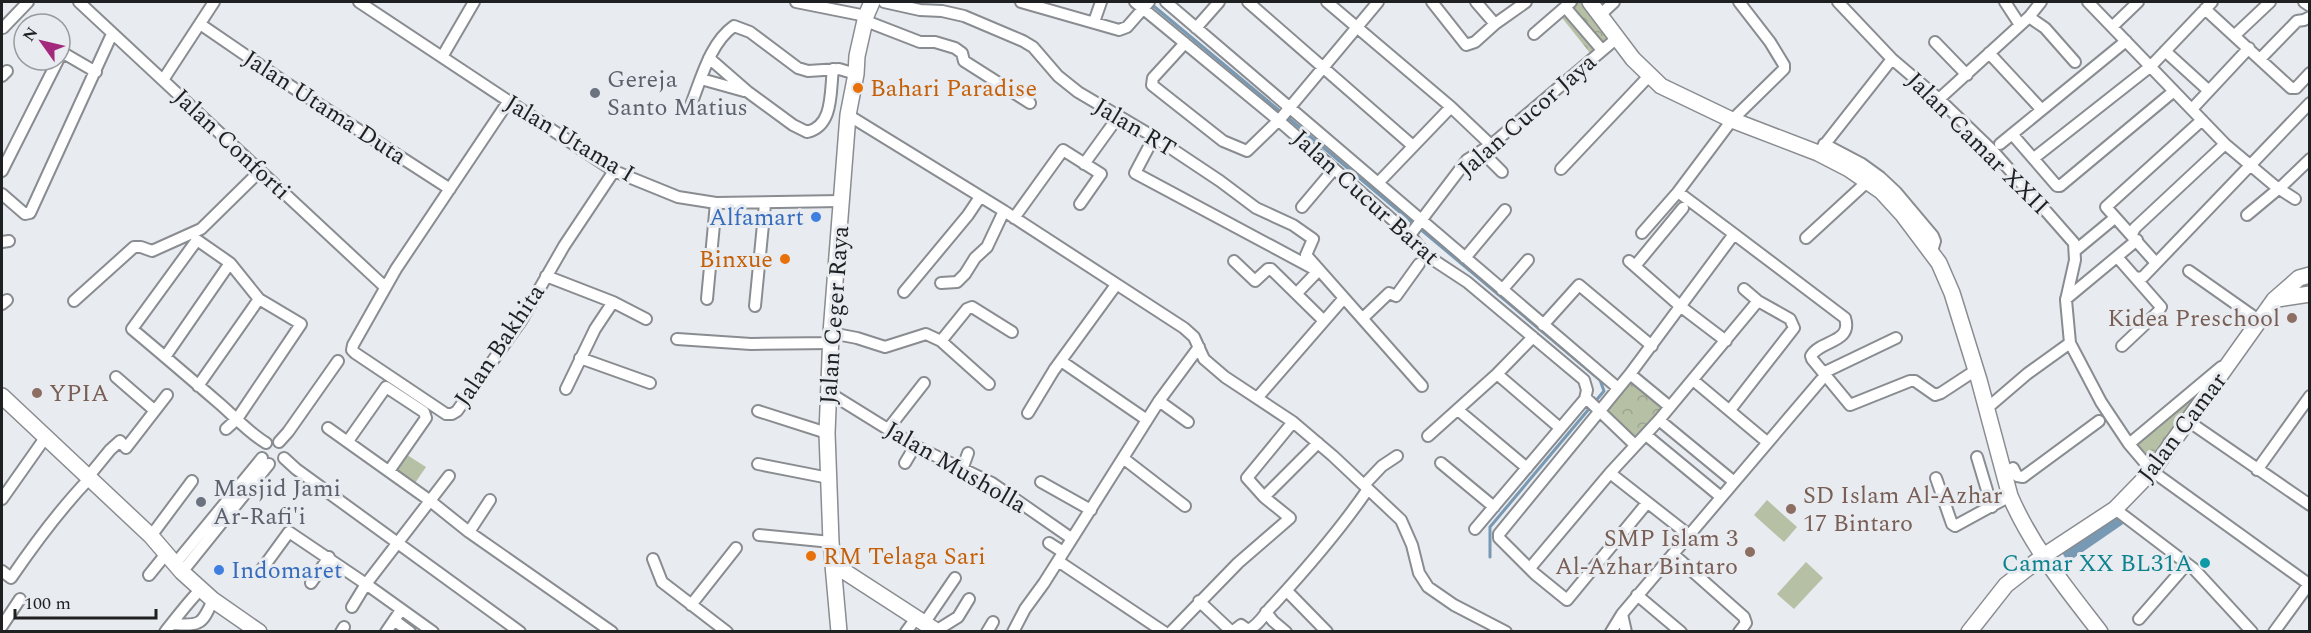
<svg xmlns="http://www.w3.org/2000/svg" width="2311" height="633" font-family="Spectral,serif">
  <defs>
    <pattern id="park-crowns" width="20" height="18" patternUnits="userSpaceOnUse" patternTransform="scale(1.5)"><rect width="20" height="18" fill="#b6c0a5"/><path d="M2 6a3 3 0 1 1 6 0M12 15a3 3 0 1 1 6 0" fill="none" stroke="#9ca58e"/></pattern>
  </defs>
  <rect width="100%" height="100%" fill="#e8ebef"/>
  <path fill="url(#park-crowns)" d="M1562,2H1585L1610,35L1590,53L1555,9Z
    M2235,356L2152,471L2132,444Z
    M1629,374L1670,408L1639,445L1598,410Z"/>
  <path fill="#b6c0a5" d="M404,453L426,467L415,483L394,469Z
    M1767,500L1797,527L1784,542L1754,515Z
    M1806,562L1823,578L1794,609L1777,594Z"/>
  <path fill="#7799b3" d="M2115,511L2129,520L2068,562L2059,548Z"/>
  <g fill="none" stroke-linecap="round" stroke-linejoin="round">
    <path stroke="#7799b3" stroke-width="3" d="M1150,3L1281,112
      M1286,116L1414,224
      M1419,228L1600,380L1604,391L1490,527V557"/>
    <defs>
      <path id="street" d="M79,2L385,287
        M359,2L614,171L678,197L716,203L841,201
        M796,2L866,16
        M884,2L920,10L942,11L964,16L1023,41L1033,47L1058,76L1078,92L1154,137L1220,181L1256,208L1293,225L1313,239L1306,255L1422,386
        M1021,2L1119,30L1127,27L1149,2
        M1135,2L1278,120L1410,235L1426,255L1467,282L1584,380L1587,390L1585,399L1475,529
        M1166,2L1618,388
        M1248,2L1413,146
        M1327,2L1451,107L1491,145
        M1432,2L1466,45L1475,42L1495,24
        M1476,2L1495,24L1526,2
        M1838,2L1892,59
        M2005,2L2020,25
        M2088,2L2225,144L2275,186L2295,199
        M2304,2L2310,6
        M1565,7L1602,50
        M2205,9L2291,88H2296L2310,73
        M1600,15L1614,2
        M2029,17L2045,28L2075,62
        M1094,22L1101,2
        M865,23H871L920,42H935L955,48L962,53L964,61L1030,103
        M200,24L289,85L450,189
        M2112,27L2138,2
        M3,28L28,2
        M1196,28L1219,2
        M1534,34L1571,2
        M2235,35L2270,2
        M1935,42L1967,75
        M1185,43L1153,78L1152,85L1223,141L1247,151L1281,118L1378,2
        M2165,51L2209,91
        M1989,53L2041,109
        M60,57L65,54L96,72
        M442,57L474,2
        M709,58L748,92L793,125L807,132C834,126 830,91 833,69
        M2260,59L2297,21L2304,20L2310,17
        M2,76L7,71
        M701,79L744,91
        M163,80L214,2
        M1939,99L2029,17L2041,2
        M508,102L396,269L353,345L352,350L355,353L446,414H452L457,411L521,321L564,246L614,171
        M692,102C702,76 711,42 734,26L750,32L798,68L808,71L839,69L856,74
        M2192,109L2249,48
        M848,115L1004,211L1184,328L1194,337L1204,359L1225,377L1293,422L1333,456L1401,520L1412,545L1419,573L1428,587L1454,605L1506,632
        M2012,134L2057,186H2060L2174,91
        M1154,137L1135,173L1318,271L1297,293
        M1824,144L1862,164L1880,177L1896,192L1933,236L1935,241L1932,251
        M2000,144L2126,41
        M1481,151L1502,172
        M1818,153L1892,59L1939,99L1993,151L2074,243L2075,260L2066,300L2070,343L2101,402L2129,444L2152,471L2310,585
        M2034,158L2151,66L2212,2
        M1084,164L1118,117
        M1561,169L1649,76
        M2,171L58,60
        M1378,183L1451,107
        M2,194L25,214L30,213L112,34
        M1302,207L1334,169
        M2247,215L2283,185L2310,159
        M1014,218L1063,150L1101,174L1080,204
        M1642,233L1678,192L1732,120L1784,69V65L1770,42L1739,2
        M1734,234L1845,318C1853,343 1820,340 1811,356L1812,359L1850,405L1910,381H1915L1935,395L1941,393L1976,370
        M2132,234L2135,228L2225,144
        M1410,235L1467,160L1491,145L1617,38
        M1806,238L1868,181
        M2,242L9,241
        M2076,250L2111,221
        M1465,258L1505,210
        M2118,258L2161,307L2158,312L2122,346
        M1234,261L1255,281L1268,269H1271L1323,320
        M1629,261L1680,306L1726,341
        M2156,263L2106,207L2202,120
        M1635,266L1683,208
        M2189,271L2260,321
        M546,276L613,302L646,319
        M2137,278L2143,277L2310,103
        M941,283L957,282L965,274L975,258L987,247L1004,211
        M1502,290L1528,260
        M904,292L968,215L980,197
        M707,299L716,203
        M2066,299L2137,240
        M74,301L134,247H141L152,251L201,229L260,171
        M2,304L7,300
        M755,306L765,204
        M1363,318L1389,293L1396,296L1419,264
        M1543,325L1579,285L1652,346
        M831,333L857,338L885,347L926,334L941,341L967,309L972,307L1012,332
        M677,339L751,344L832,343
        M941,341L989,384
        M165,357L230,263
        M580,358L650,383
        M1061,361L1147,420
        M1823,373L1896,338
        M1497,374L1560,428
        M1630,374L1670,407
        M116,377L154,410
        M1693,380L1767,442
        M198,386L259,299
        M566,389L595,329L613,302
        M828,392L915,446L992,483L1071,538
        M1258,397L1344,298
        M1586,398L1635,445
        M1159,401L1188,422
        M1992,404L2027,374L2070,343
        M1458,410L1527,468
        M1730,410L1794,328L1790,319L1758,301L1744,289
        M758,411L827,433
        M1028,413L1054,370L1116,285
        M1659,420L1733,481
        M2188,421L2310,505
        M328,428L429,500L469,532L612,632
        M226,429L237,419L301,324L259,299L230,263L197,240L132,329C162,354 191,379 220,404C235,417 249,433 266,443
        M888,429L924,383
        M1646,435L1721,497
        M1428,436L1497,374L1533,337
        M348,441L386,387L424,412L426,418L389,471
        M279,442L288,432L338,361
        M2129,444L2221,367
        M1977,457L1992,507
        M284,458L296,469L520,632
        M1123,458L1185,506
        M905,463L915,446
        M1441,463L1494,507
        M758,464L829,478
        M963,467L968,453
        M2257,470L2310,396
        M1610,473L1689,535
        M2004,473L2013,468L2017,476L2023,477L2099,421
        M88,477L110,450L120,441L126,448L167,395
        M1936,478L1952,524L1955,526L2010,496
        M1041,482L1091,510
        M1364,485L1382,466L1397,456
        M1264,497L1247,478L1293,422
        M2,499L45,438
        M1647,503L1567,600L1535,574L1499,538V534L1630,374L1734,234L1678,192
        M2115,509L2194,569L2252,632
        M469,532L490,500
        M759,535L831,542
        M151,536L192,481
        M1049,543L1063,552
        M1673,554L1744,617L1746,623L1739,632
        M653,559L662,582L727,632
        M1058,561L1164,632
        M175,564L262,458
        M1530,568L1610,473L1659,420L1758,301
        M262,569L289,532L366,584L352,607
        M2,571L11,578C35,543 60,509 90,478
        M182,572L269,464
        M149,575L166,554
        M311,583L329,557
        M1287,591L1327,632
        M1637,595L1681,632
        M1199,601L1232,632
        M691,605L736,548
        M1266,612L1273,621L1286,632
        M1622,614L1626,632
        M2139,619L2187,564
        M394,620L410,632
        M925,622L955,578
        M174,624C201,626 202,624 213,600
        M2,626L20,599
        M165,632C177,617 188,602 201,589
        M341,632L344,627
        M386,632L401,610
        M433,632L366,584L449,476
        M906,632L917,617
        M939,632L942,627L958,617L969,599
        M987,632L993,622
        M1013,632L1025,609L1044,583L1159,401L1199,347
        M1171,632L1238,563L1290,518L1264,497L1318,443
        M1232,632L1241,625L1248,630C1260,625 1265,612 1274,604C1308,567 1340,530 1368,489
        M1611,632L1622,614L1821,380
        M2274,632L2309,584"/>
      <path id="secondary" d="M1590,2L1633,59L1661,86L1732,120L1818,153L1849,169L1881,191L1903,215L1939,263L1952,293L1979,380L2010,496C2032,547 2066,588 2100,632
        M2277,299L2310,294
        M2,396L151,536L182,572L213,600L259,632
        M833,564L938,632
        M839,632L831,542L827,433L831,333L848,115L856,74L857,56L866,16L872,2
        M1969,632L2006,585L2042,557L2115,509L2152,471L2274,300L2299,278L2310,275"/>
    </defs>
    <use href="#street" stroke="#898c90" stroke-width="14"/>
    <use href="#secondary" stroke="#898c90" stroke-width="18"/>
    <use href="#street" stroke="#fff" stroke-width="10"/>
    <use href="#secondary" stroke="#fff" stroke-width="15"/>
  </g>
  <g fill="#e8710a" stroke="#e8ebef" stroke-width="2">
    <circle cx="858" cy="88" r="6"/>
    <circle cx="785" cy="259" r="6"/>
    <circle cx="811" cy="556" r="6"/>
  </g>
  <g fill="#6b7280" stroke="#e8ebef" stroke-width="2">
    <circle cx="595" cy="93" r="6"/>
    <circle cx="201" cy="502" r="6"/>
  </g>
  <g fill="#3f7fe0" stroke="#e8ebef" stroke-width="2">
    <circle cx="816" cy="217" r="6"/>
    <circle cx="219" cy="570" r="6"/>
  </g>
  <g fill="#8d6e63" stroke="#e8ebef" stroke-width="2">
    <circle cx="2292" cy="318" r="6"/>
    <circle cx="37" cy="393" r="6"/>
    <circle cx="1791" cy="509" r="6"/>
    <circle cx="1750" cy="552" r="6"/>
  </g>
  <circle fill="#0f9aa8" stroke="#e8ebef" stroke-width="2" cx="2205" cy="563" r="6"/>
  <g text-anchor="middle" stroke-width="6" stroke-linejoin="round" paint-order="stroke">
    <g font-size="24" fill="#5b616d" stroke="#e8ebef" text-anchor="start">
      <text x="607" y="87">Gereja<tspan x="607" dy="28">Santo Matius</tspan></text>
      <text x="213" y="496">Masjid Jami<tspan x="213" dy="28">Ar-Rafi'i</tspan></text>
    </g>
    <g font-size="24" fill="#c56008" stroke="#e8ebef" text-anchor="start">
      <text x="870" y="96">Bahari Paradise</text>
      <text x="773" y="267" text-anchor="end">Binxue</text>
      <text x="823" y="564">RM Telaga Sari</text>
    </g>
    <g font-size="24" fill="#1f2021" stroke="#e8ebef">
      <text transform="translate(325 107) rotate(33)" y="8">Jalan Utama Duta</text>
      <text transform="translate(1527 115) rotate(-41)" y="8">Jalan Cucor Jaya</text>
      <text transform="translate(1135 127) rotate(31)" y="8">Jalan RT</text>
      <text transform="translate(570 138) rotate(31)" y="8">Jalan Utama I</text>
      <text transform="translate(1978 143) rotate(45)" y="8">Jalan Camar XXII</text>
      <text transform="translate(232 144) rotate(43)" y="8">Jalan Conforti</text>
      <text transform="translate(1366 197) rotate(42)" y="8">Jalan Cucur Barat</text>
      <text transform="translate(834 315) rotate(-86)" y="8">Jalan Ceger Raya</text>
      <text transform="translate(499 345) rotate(-56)" y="8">Jalan Bakhita</text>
      <text transform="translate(2182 427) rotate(-53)" y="8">Jalan Camar</text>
      <text transform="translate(956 467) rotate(30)" y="8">Jalan Musholla</text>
    </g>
    <g font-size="24" fill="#366cbe" stroke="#e8ebef" text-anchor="end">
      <text x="804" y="225">Alfamart</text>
      <text x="231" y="578" text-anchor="start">Indomaret</text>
    </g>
    <g font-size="24" fill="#785e54" stroke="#e8ebef" text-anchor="end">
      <text x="2280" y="326">Kidea Preschool</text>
      <text x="49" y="401" text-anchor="start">YPIA</text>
      <text x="1803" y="503" text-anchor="start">SD Islam Al-Azhar<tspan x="1803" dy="28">17 Bintaro</tspan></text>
      <text x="1738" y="546">SMP Islam 3<tspan x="1738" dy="28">Al-Azhar Bintaro</tspan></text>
    </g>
    <g font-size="24" fill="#0d838f" stroke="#e8ebef" text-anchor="end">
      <text x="2193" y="571">Camar XX BL31A</text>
    </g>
  </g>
  <rect width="2311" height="633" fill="none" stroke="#1f2021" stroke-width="6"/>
  <g transform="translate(42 42) rotate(304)"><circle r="28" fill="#e8ebef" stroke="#989a9d" stroke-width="1.5"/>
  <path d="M0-4.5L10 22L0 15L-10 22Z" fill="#a4287c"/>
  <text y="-9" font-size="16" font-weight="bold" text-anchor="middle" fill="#1f2021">N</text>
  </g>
  <path d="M15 609v9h141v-9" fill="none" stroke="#1f2021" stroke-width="3"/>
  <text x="24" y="609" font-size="18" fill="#1f2021" stroke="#e8ebef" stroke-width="4.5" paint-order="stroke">100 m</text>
</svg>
